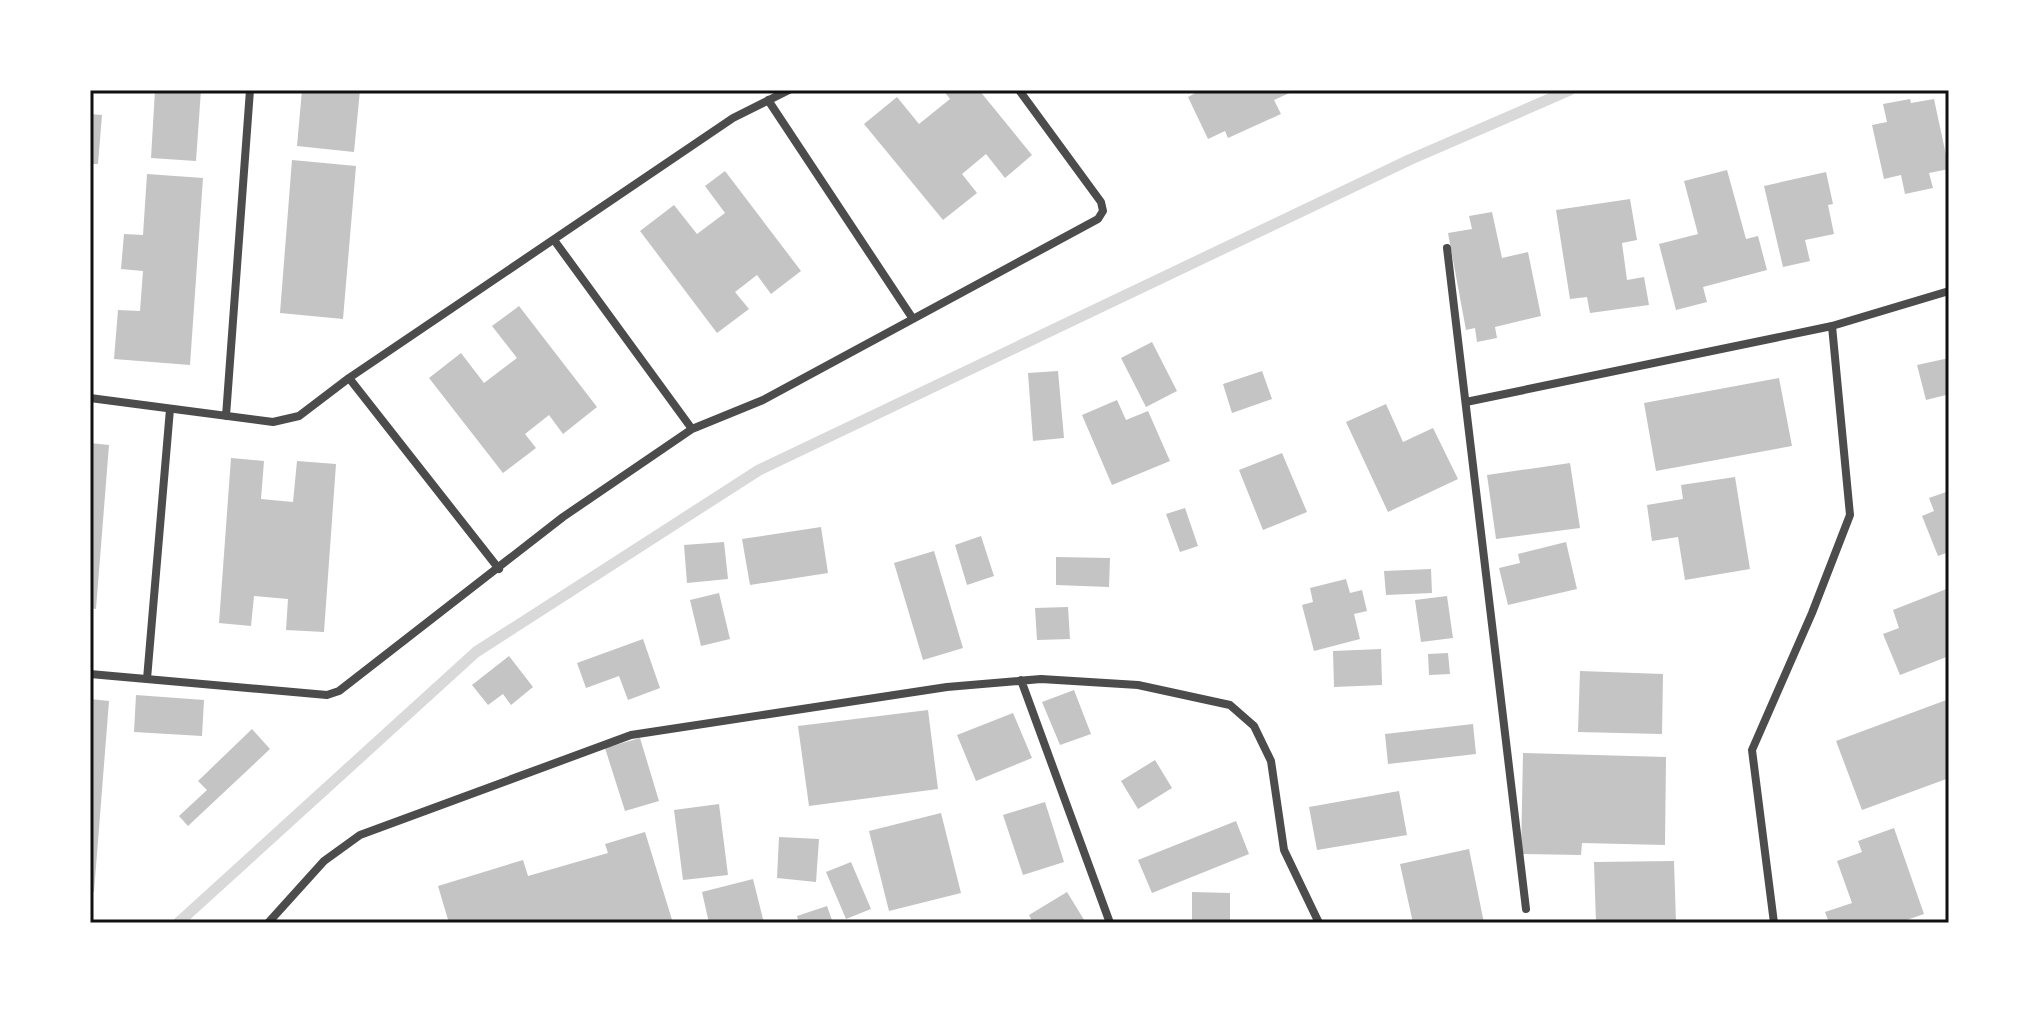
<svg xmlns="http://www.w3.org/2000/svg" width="2039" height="1013" font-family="'Varela Round',sans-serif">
  <rect width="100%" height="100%" fill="#fff"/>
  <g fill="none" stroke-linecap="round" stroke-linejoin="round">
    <path stroke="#d9d9d9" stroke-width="11" d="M178,923L476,652L759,470L1409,160L1570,90"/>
  </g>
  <path fill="#c4c4c4" d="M155,90H201L196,161L151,158Z
    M302,90H360L354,152L297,146Z
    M943,90H979L1032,155L1005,178L986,154L962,174L977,193L943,220L864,124L897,97L919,124L950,99Z
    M1201,90H1296L1274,100L1281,114L1228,138L1225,131L1208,139L1188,97Z
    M1910,99L1911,103L1934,99L1949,169L1929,173L1933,188L1905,194L1901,175L1884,179L1872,125L1887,122L1883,104Z
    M90,114L102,115L98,164H90Z
    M292,160L356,166L343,319L280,313Z
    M1727,170L1746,239L1758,236L1767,270L1703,287L1707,302L1676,310L1659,244L1698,234L1684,181Z
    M725,171L801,271L771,294L757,275L735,292L749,309L717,333L640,231L674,205L697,234L725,213L705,186Z
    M1826,172L1833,204L1828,205L1834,234L1805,240L1810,261L1783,267L1764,186Z
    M147,174L203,178L190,365L114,359L118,310L140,311L143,271L121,269L124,234L143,235Z
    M1630,199L1637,240L1622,243L1627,280L1644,277L1649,305L1590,313L1587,297L1570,299L1556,210Z
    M1492,212L1502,258L1528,252L1541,316L1495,327L1497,338L1477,342L1475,328L1466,330L1448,233L1472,229L1469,216Z
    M519,306L597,407L563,434L549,415L525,434L536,448L503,473L429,378L461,353L484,383L517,358L492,326Z
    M1152,342L1177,391L1146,407L1121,358Z
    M1949,358V403L1946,395L1926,400L1917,365Z
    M1058,371L1064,438L1033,441L1028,373Z
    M1262,371L1272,399L1232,413L1223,384Z
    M1779,378L1792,446L1656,471L1644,403Z
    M1117,400L1126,420L1148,411L1170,461L1112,485L1082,415Z
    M1386,404L1403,442L1433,428L1458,479L1388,512L1346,422Z
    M90,443L109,445L96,609L90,608Z
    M1282,453L1307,512L1263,530L1239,470Z
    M231,458L264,461L261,499L293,502L297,461L336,464L324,632L286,630L288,599L254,596L251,626L219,623Z
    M1570,463L1580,528L1496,539L1487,475Z
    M1735,477L1750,569L1685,580L1678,537L1652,541L1647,505L1683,499L1681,485Z
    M1949,491V552L1938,556L1922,516L1934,511L1929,498Z
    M1185,508L1198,546L1180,552L1166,514Z
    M821,527L828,573L750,585L742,539Z
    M981,536L994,576L967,585L955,545Z
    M724,542L728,579L687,583L684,545Z
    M1566,542L1577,589L1508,605L1499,568L1520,563L1518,554Z
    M934,551L963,648L923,660L894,563Z
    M1056,557L1110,558L1109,587L1056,585Z
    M1431,569L1432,593L1386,595L1384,571Z
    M1346,579L1350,593L1362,590L1367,611L1354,614L1360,639L1314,651L1302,605L1313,602L1310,588Z
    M1949,588V656L1900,675L1883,634L1899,628L1893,610Z
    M719,593L730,639L701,646L690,600Z
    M1447,596L1453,638L1421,642L1415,600Z
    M1068,607L1070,639L1037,640L1035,608Z
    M643,639L660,688L628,700L619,676L586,688L577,663Z
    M1381,649L1382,685L1334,687L1333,651Z
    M1448,653L1450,674L1429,675L1428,654Z
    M509,656L533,687L511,705L503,694L488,705L472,685Z
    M1580,671L1663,674L1662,734L1578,732Z
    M1074,690L1091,734L1060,745L1042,702Z
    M136,695L204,700L202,736L134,732Z
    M90,699L109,701L94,892H90Z
    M1949,699V778L1862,810L1836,741Z
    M928,710L938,789L809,806L798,726Z
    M1013,713L1032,758L976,781L957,735Z
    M1473,724L1476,754L1388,764L1385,734Z
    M252,729L270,749L188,826L179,816L207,790L198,781Z
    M640,738L659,801L625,811L605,748Z
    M1523,753L1666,757L1665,845L1582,843L1581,855L1521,854Z
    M1155,760L1172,788L1138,809L1121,781Z
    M1399,791L1407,835L1317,850L1309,807Z
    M1045,802L1064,862L1023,875L1003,815Z
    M719,804L728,875L683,880L674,810Z
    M941,813L961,893L889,911L869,831Z
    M1236,821L1249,854L1152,893L1138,860Z
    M1894,828L1924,914L1898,923H1829L1825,912L1852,903L1837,861L1862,852L1858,841Z
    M645,832L673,923H449L438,886L523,860L528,876L608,853L605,844Z
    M779,837L819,839L816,882L777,878Z
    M1469,849L1484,923H1413L1400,864Z
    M1674,861L1676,923H1596L1594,862Z
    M851,862L871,909L846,919L826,872Z
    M753,879L764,923H709L702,892Z
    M1067,892L1086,923H1033L1029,915Z
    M1192,892L1230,893V923H1192Z
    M827,906L833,923H799L797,916Z"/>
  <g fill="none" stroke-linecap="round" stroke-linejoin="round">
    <path stroke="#4c4c4c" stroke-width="8" d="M768,100L913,319
      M554,240L692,429
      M1447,248L1526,909
      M349,378L499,569
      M90,398L273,422L299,416L349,378L733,118L789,90
      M1466,402L1832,326L1949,291
      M226,416L250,90
      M90,674L327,695L339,691L563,517L692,429L763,400L1098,219L1103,211L1101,202L1019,90
      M147,679L170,409
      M1021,680L1110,923
      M268,923L324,861L360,835L631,735L947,687L1041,679L1138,685L1230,705L1254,726L1271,761L1284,850L1319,923
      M1774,923L1752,750L1812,613L1850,515L1832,326"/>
  </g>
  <rect width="2039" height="1013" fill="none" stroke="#ffffff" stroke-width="184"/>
  <rect x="92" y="92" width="1855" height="829" fill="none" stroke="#111" stroke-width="3"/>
</svg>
